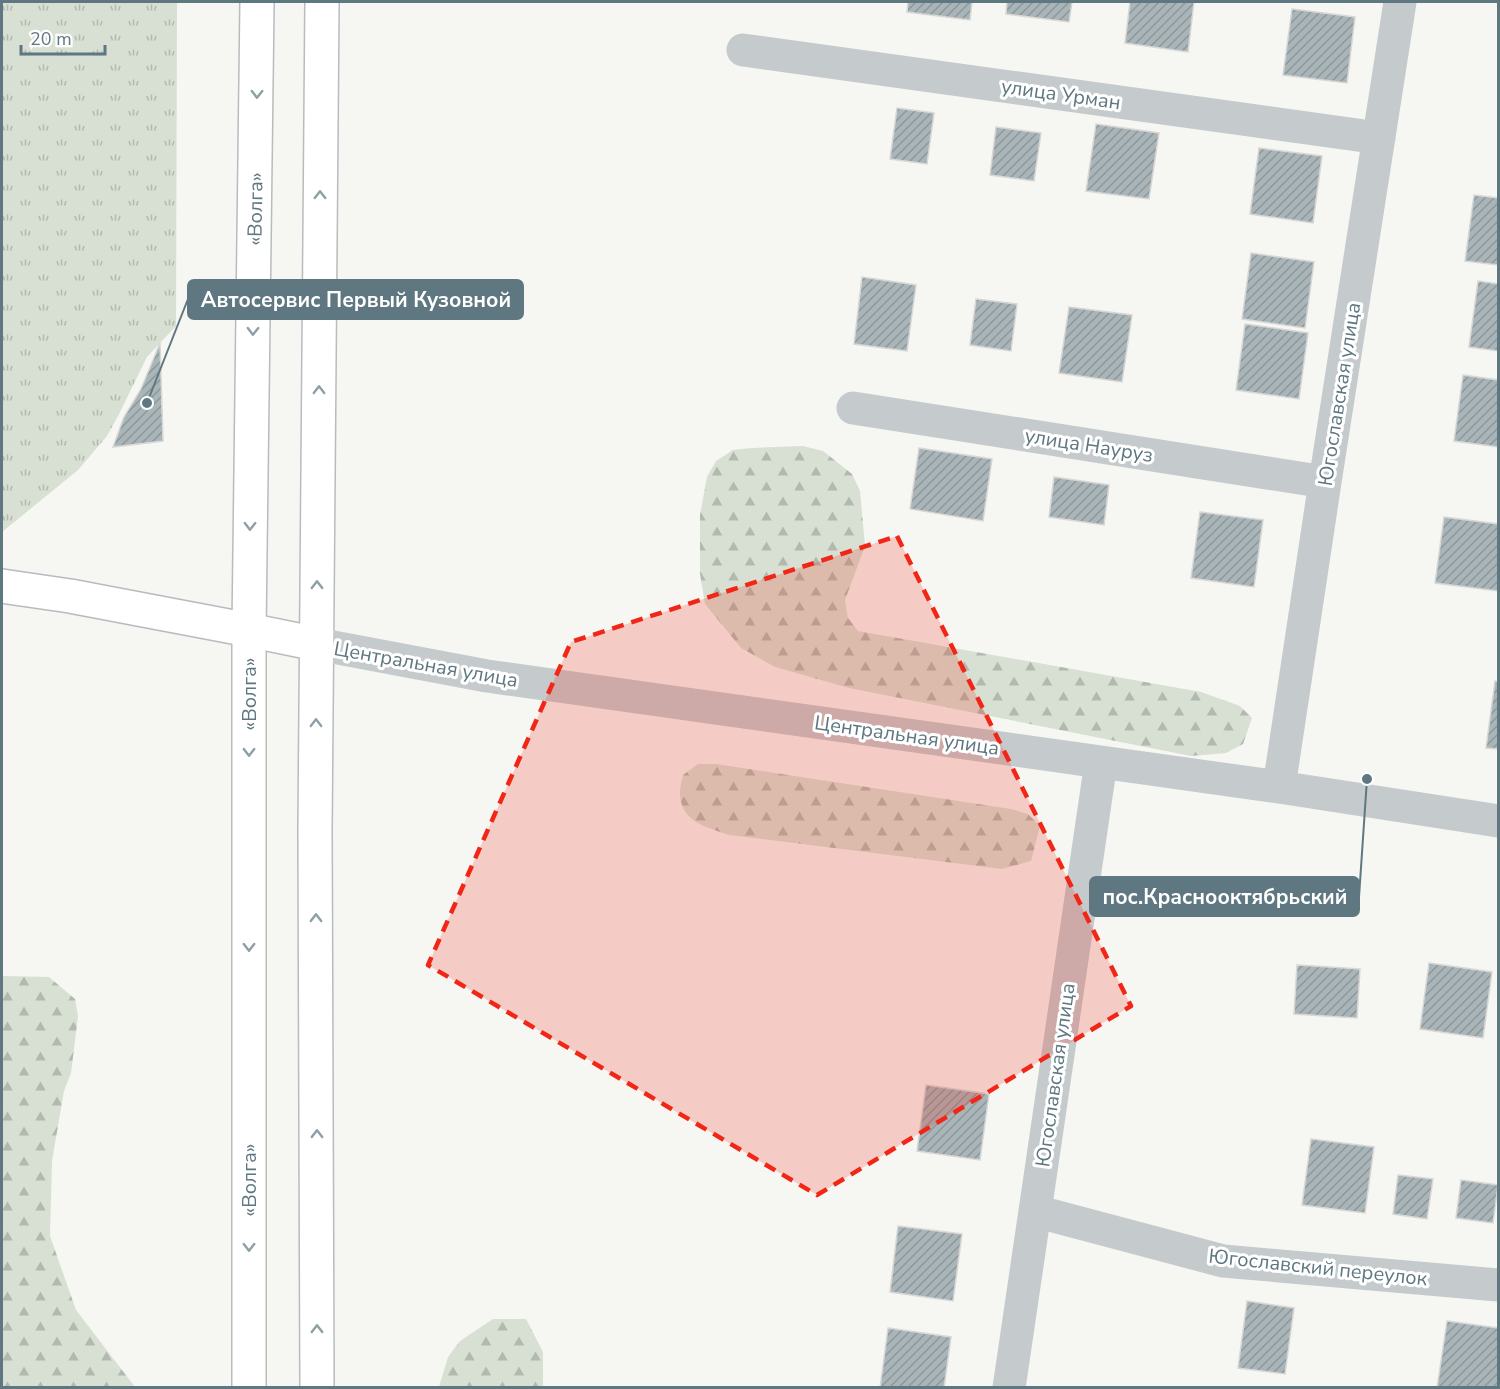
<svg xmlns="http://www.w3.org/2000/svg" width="1500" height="1389" font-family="'Nunito Sans',sans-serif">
  <defs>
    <pattern id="grass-tufts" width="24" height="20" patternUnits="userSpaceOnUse" patternTransform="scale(1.5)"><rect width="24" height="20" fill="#d8dfd3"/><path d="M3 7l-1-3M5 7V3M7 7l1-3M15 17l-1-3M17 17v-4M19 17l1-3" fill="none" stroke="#b2bab0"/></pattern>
    <pattern id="forest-firs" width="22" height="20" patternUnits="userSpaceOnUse" patternTransform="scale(1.5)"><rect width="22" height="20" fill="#d8dfd3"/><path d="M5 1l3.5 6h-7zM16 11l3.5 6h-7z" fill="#b2bab0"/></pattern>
    <pattern id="building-hatch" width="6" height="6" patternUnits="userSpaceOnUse" patternTransform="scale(1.5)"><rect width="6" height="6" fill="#a9b5b8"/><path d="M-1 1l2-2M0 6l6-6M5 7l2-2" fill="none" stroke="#8d989b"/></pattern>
  </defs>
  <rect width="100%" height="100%" fill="#f6f6f2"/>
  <path fill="url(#grass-tufts)" d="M2,2H177L176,326L147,357L118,416L107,436L78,470L2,532Z"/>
  <path fill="url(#forest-firs)" d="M803,446L823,451L852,474L860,491L865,546L845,600L848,618L858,631L1201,692L1240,706L1252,718L1243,744L1226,753L1191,756L849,688L775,667L741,648L705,604L700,574V515L707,477L716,461L733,450L752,448Z
    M698,764H716L1011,809L1028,814L1040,826L1031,861L1002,869L729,835C707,827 682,823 680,795C679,789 682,781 683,775Z
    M2,976L49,977L75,999L78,1016L71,1073L64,1091L52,1161L50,1236L76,1310L135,1387H2Z
    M493,1319H526L543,1352V1387H439L448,1357L460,1341Z"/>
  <path fill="url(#building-hatch)" stroke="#d7d7d5" stroke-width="1.5" d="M908,2H972L970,20L907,12Z
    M1007,2H1072L1069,22L1006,14Z
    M1130,2H1194L1188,52L1125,43Z
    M1292,9L1355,17L1347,83L1283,75Z
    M897,108L934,113L927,164L890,159Z
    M1096,124L1159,133L1149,199L1086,191Z
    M996,127L1041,133L1034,181L990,175Z
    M1259,148L1322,156L1313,223L1250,214Z
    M1474,195L1498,198V265L1465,261Z
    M1251,253L1314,262L1305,328L1242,319Z
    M862,277L916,285L907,351L854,344Z
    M1478,281L1498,284V351L1469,347Z
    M976,299L1017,304L1011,351L970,345Z
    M1069,307L1132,315L1122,382L1059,373Z
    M1245,324L1308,333L1299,399L1236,390Z
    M160,343L163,441L113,447L124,417L141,389Z
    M1463,375L1498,380V447L1454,441Z
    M919,448L992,459L983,521L910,509Z
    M1054,477L1109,485L1104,525L1049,517Z
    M1200,512L1263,520L1254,587L1191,578Z
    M1444,517L1498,524V591L1435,583Z
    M1495,681L1498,682V749L1486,748Z
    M1429,963L1492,972L1483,1038L1420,1029Z
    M1297,965L1360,969L1357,1018L1294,1014Z
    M926,1085L989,1094L980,1160L917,1151Z
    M1311,1139L1374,1147L1365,1213L1302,1205Z
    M1398,1175L1433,1179L1427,1219L1393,1214Z
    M1461,1180L1498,1185L1493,1223L1456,1218Z
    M898,1226L962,1234L953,1301L890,1292Z
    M1247,1301L1294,1308L1285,1374L1238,1368Z
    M1447,1321L1498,1328V1388H1437Z
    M888,1328L951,1337L944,1388H880Z"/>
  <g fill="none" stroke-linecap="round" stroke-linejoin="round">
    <defs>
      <path id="major" d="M2,586L70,596L249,630"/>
      <path id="highway" d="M249,630L317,644
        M249,1388V630L257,2
        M317,1388L315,830L322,2"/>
    </defs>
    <use href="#major" stroke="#b6bcbe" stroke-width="36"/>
    <use href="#highway" stroke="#b7bcbe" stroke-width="36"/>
    <path stroke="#c5cacc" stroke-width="33" d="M743,50L1379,138
      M853,408L1325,482
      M317,644L487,676L1279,787L1498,821
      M1279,787L1325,482L1400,2
      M1035,1211L1223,1261L1498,1285
      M1009,1388L1101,762"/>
    <use href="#major" stroke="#fff" stroke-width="33"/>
    <use href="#highway" stroke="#fff" stroke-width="33"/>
  </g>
  <defs><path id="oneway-chevron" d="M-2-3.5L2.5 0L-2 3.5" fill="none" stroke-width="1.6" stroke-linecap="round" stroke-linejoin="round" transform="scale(1.5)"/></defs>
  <g stroke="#8ea0a6">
    <use href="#oneway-chevron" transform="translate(257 94) rotate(91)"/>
    <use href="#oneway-chevron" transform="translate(320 195) rotate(-90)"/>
    <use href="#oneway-chevron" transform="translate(253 331) rotate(91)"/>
    <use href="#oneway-chevron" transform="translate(319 390) rotate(-90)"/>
    <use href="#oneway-chevron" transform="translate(250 526) rotate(91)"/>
    <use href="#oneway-chevron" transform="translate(317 585) rotate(-90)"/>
    <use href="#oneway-chevron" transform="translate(316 723) rotate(-90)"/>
    <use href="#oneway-chevron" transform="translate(249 752) rotate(90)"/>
    <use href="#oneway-chevron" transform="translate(316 918) rotate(-90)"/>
    <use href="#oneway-chevron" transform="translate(249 947) rotate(90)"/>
    <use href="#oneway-chevron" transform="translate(317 1134) rotate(-90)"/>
    <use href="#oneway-chevron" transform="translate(249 1247) rotate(90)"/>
    <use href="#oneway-chevron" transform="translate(317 1329) rotate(-90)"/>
  </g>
  <path fill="#f22616" fill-opacity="0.2" stroke="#f22616" stroke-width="4.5" stroke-dasharray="12 8" stroke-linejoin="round" d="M897,536L1131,1006L817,1195L428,965L571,642Z"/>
  <g text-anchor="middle" stroke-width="6" stroke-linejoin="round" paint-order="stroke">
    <g font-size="20" fill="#5e7780" stroke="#fff">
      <text transform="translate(1061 94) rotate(8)" y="7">улица Урман</text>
      <text transform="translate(255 209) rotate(-89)" y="7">«Волга»</text>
      <text transform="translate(1339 394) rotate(-81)" y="7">Югославская улица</text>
      <text transform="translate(1089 445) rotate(9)" y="7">улица Науруз</text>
      <text transform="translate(426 664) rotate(10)" y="7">Центральная улица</text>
      <text transform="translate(249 694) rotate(-90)" y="7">«Волга»</text>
      <text transform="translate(907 735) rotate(8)" y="7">Центральная улица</text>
      <text transform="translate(1055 1075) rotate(-82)" y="7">Югославская улица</text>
      <text transform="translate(249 1180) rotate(-90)" y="7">«Волга»</text>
      <text transform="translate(1318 1267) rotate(6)" y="7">Югославский переулок</text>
    </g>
  </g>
  <path fill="none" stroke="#5e7780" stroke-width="2" d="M147 403L188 299M1367 779L1359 897"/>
  <g fill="#5e7780" stroke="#fff" stroke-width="2">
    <circle cx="147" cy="403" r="6"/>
    <circle cx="1367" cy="779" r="6"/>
  </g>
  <g fill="#5e7780" stroke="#5e7780" stroke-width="2">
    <rect x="188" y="280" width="335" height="39" rx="6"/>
    <rect x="1090" y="877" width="269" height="39" rx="6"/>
  </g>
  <g font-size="21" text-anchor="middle" font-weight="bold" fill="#fff">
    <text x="356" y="307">Автосервис Первый Кузовной</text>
    <text x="1225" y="904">пос.Краснооктябрьский</text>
  </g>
  <rect width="1500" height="1389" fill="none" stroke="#5e7780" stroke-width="6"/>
  <path d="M21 45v9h84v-9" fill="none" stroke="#5e7780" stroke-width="3"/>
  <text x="30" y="45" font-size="18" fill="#5e7780" stroke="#ffffff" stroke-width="4.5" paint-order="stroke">20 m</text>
</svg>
